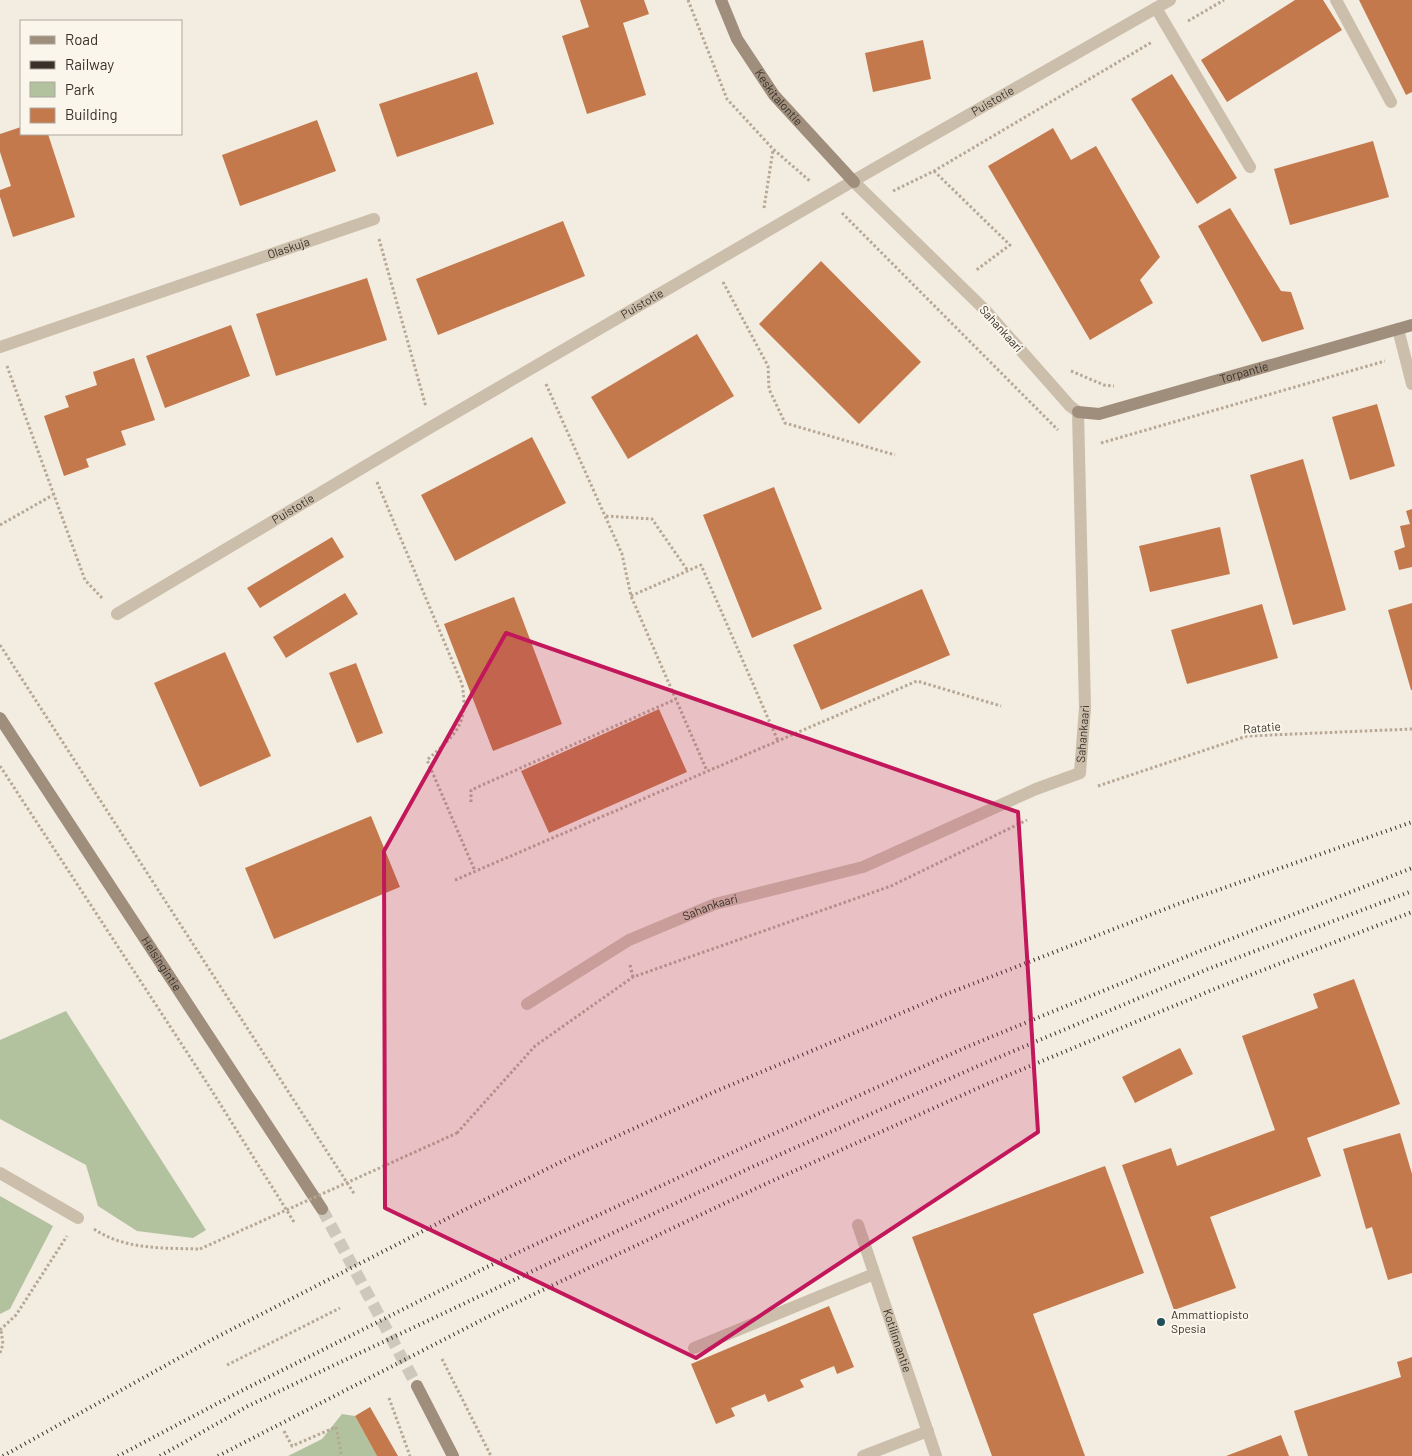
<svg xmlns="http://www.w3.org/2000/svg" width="1412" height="1456" font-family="Barlow,sans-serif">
  <rect width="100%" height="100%" fill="#f3ece0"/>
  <path fill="#b2c29f" d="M66,1011L206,1230L193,1238L137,1231L98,1206L86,1165L0,1119V1040Z
    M0,1196L53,1226L10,1309L0,1314Z
    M342,1414L355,1416L377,1456H288L322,1439Z"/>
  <path fill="#c4794c" d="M580,0H644L649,14L623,23L646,95L587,114L562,36L589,27Z
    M1295,0H1323L1342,30L1227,102L1201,60Z
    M1359,0H1412V92L1406,95Z
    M923,40L931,79L873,92L865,53Z
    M477,72L494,124L397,157L379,104Z
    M1172,74L1237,178L1197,204L1131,99Z
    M317,120L336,171L240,206L222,155Z
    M21,127V134H48L75,217L13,237L0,197V190L11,186L0,152V134Z
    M1053,128L1071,160L1096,146L1160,257L1140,280L1153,303L1090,340L988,166Z
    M1373,141L1389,197L1290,225L1274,169Z
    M1230,208L1281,291L1291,292L1304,329L1262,342L1198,226Z
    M563,221L585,276L438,335L416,279Z
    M821,261L921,362L859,424L759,324Z
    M367,278L387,340L276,376L256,314Z
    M231,325L250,376L165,408L146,356Z
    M697,334L734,396L628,459L591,397Z
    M134,358L155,420L121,431L126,445L86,459L89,467L64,476L44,416L69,407L65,396L97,385L93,372Z
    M1377,404L1395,466L1350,480L1332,417Z
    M532,437L566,503L455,561L421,495Z
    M1303,459L1346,610L1293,625L1250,475Z
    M774,487L822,609L752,638L703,515Z
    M1412,509V567L1399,570L1394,551L1405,547L1400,526L1410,524L1406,511Z
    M1220,527L1230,574L1150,592L1139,546Z
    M332,537L344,557L260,608L247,588Z
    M922,589L950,655L821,710L793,645Z
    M345,593L358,614L286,658L273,637Z
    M514,597L562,724L493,751L444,624Z
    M1412,603V690H1411L1388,610Z
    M1262,604L1278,658L1187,684L1171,630Z
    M225,652L271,756L200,787L154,683Z
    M356,663L383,733L357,743L329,673Z
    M659,709L687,772L549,833L521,771Z
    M371,816L400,887L274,939L245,868Z
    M1354,979L1400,1104L1307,1138L1321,1176L1210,1217L1236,1288L1174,1310L1122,1165L1171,1148L1177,1166L1275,1130L1242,1036L1318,1008L1313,994Z
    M1180,1048L1193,1074L1135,1103L1122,1077Z
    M1400,1133L1412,1174V1273L1388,1280L1372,1227L1366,1229L1343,1149Z
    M1105,1166L1144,1273L1033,1314L1085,1456H992L912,1237Z
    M829,1306L854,1367L837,1374L834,1366L800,1380L804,1387L768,1402L765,1394L731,1408L735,1416L716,1424L691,1364Z
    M1412,1357V1456H1308L1294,1411L1401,1377L1397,1362Z
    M370,1407L398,1456H377L355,1416Z
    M1281,1435L1289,1456H1226Z"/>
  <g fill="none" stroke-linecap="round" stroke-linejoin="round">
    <path stroke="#cec7bc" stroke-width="12" stroke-dasharray="12 6" stroke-linecap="butt" d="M322,1209L417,1386"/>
    <path stroke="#b7a895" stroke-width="3" stroke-dasharray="2.5 2.5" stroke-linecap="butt" d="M688,0L727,99L773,149L811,182
      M1188,21L1224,0
      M934,171L1010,245L975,271
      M893,191L934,171L1152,42
      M764,208L773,150
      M842,213L1058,430
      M379,239L426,407
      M723,282L768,366L769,389L785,423L895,455
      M7,366L85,580L103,599
      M1071,371L1104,385L1114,386
      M546,384L622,554L631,596L707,771
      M1101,443L1385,361
      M377,482L462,684C469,724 456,734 427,760L475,871
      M606,516L652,519L688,571
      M0,525L53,495
      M631,596L701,565L778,741
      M0,645L355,1195
      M0,766L207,1083L294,1222
      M1098,786L1247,736L1412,729
      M471,802V790L676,699
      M455,880L917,681L1001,706
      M630,965L633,977
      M457,1133L535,1046L633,977L891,886L1027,820
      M94,1229C125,1250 164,1248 200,1249
      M0,1330L16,1315L67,1236
      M0,1353L3,1344L1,1330
      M442,1359L491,1456
      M227,1365L340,1308
      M389,1398L410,1456
      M284,1431L292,1446L336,1427L341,1452L340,1456"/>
    <path stroke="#cbbeab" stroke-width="12" d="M1336,0L1391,102
      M1156,8L1250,167
      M1398,329L1412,384
      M694,1348L874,1274
      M863,1456L928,1431"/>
    <g stroke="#cbbeab" stroke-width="12">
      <path id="s1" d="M0,347L374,219"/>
      <path id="s2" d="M117,614L431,427L872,170L1170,0"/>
      <path id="s3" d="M527,1004L629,940L715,904L863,867L1036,789L1080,773L1085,708L1078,412L1070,406L986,311L854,182"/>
      <path d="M0,1173L78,1218"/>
      <path id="s4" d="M858,1225L936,1456"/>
    </g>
    <g stroke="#9f8e7c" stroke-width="12">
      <path id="s5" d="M721,0L737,39L774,95L854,182"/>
      <path id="s6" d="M1078,412L1099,414L1412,325"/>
      <path id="s7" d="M0,718L322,1209"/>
      <path d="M417,1386L453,1456"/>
    </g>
    <path stroke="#39312a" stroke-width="4" stroke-dasharray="1 4" stroke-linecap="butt" d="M3,1456L213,1339L460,1212L569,1158L714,1092L944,995L1178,904L1412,822
      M118,1456L241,1391L487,1267L742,1148L969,1046L1200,951L1412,868
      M160,1456L248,1406L752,1167L978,1066L1208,969L1412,891
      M218,1456L507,1307L761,1186L987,1084L1217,988L1412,912"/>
    <path stroke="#b7a895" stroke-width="3" stroke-dasharray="2.5 2.5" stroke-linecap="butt" d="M200,1249L457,1133"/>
  </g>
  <path fill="#c2185b" fill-opacity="0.2" stroke="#c2185b" stroke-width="4" stroke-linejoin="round" d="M506,633L1018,812L1038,1132L696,1358L385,1208L384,851Z"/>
  <circle fill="#204f5a" stroke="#faf6ec" stroke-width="2" cx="1161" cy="1322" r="5"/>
  <g text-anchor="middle" stroke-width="4" stroke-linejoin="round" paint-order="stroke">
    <g font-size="12" fill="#39312a" stroke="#faf6ec">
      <text dy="4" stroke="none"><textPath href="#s5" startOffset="114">Keskitalontie</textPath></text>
      <text dy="4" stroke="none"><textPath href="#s2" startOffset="1015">Puistotie</textPath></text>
      <text dy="4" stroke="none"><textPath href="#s1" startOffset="305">Olaskuja</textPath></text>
      <text dy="4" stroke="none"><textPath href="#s2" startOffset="610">Puistotie</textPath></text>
      <text transform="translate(1001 329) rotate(48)" y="4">Sahankaari</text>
      <text dy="4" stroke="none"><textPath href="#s6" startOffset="172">Torpantie</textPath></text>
      <text dy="4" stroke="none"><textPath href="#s2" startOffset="205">Puistotie</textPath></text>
      <text transform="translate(1262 728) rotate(-5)" y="4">Ratatie</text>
      <text dy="4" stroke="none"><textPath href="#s3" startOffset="642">Sahankaari</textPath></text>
      <text dy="4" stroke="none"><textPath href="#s3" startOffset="208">Sahankaari</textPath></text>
      <text dy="4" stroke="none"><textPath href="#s7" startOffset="294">Helsingintie</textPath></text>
      <text dy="4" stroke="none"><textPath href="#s4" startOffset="122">Kotilinnantie</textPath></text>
    </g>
    <g font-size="12" fill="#39312a" stroke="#faf6ec" text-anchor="start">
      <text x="1171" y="1319">Ammattiopisto<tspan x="1171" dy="14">Spesia</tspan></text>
    </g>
  </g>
  <rect x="20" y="20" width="162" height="115" fill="#faf6ec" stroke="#ada79e"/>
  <rect x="30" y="36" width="25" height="8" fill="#9f8e7c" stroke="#ada79e"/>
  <text x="65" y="45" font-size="15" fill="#39312a">Road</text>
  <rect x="30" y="61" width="25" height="8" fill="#39312a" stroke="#ada79e"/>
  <text x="65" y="70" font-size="15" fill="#39312a">Railway</text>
  <rect x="30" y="82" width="25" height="15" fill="#b2c29f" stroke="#ada79e"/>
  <text x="65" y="95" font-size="15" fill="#39312a">Park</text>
  <rect x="30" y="108" width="25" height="15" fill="#c4794c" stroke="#ada79e"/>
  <text x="65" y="120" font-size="15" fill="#39312a">Building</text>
</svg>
